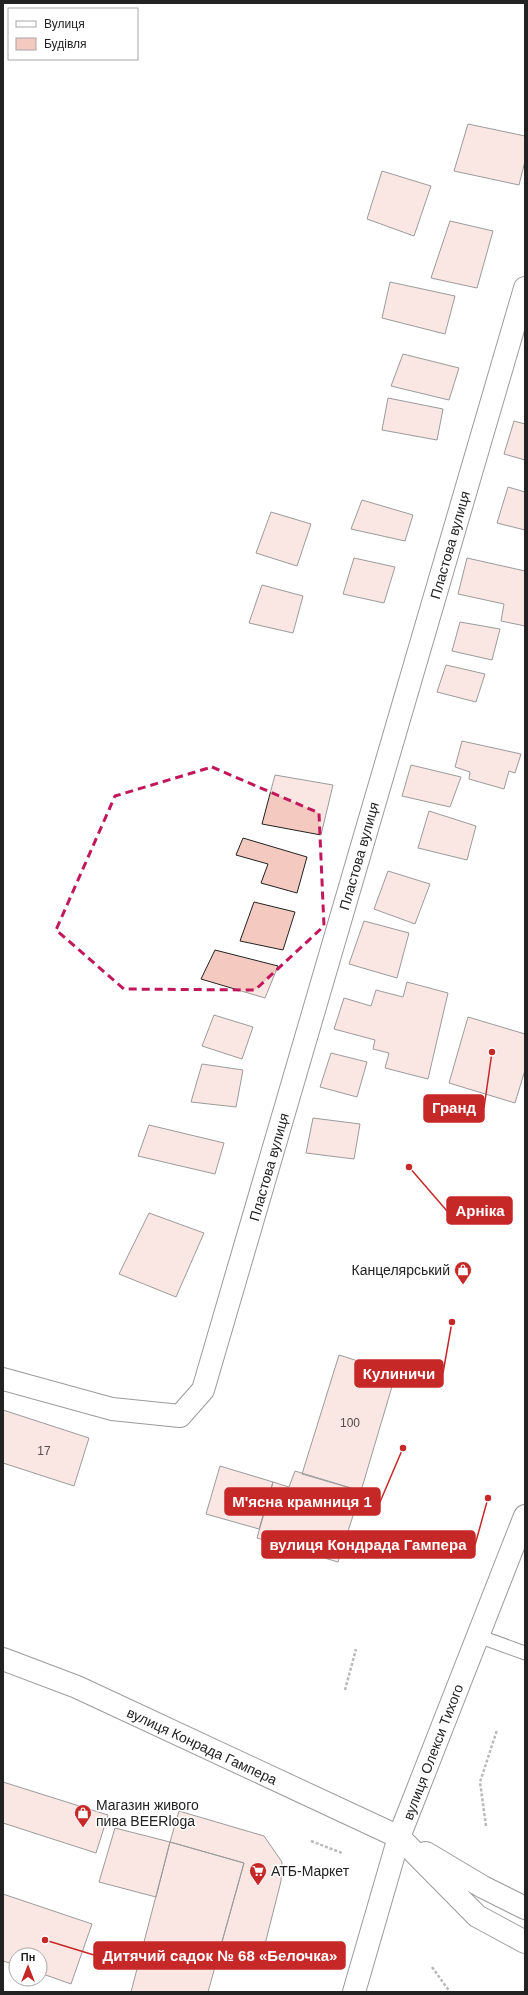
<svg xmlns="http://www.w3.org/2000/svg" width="528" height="1995" font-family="Helvetica,sans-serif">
  <rect width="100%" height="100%" fill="#fff"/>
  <path fill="#f3c9c0" stroke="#222" d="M468,124L525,136V161L519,185L454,171Z
    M382,171L431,186L414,236L367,219Z
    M450,221L493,231L477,288L431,278Z
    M390,282L455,296L445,334L382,318Z
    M403,354L459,368L449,400L391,386Z
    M388,398L443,409L437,440L382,430Z
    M514,421L525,424V460L504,454Z
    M508,487L525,492V530L497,523Z
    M362,500L413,515L405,541L351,529Z
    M271,512L311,524L297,566L256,553Z
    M354,558L395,567L384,603L343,594Z
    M467,558L525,571V626L501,621L504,604L458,594Z
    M262,585L303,596L293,633L249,623Z
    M460,622L500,629L492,660L452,651Z
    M446,665L485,674L476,702L437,692Z
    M462,741L521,754L515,773L509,771L504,789L469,779L470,772L455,767Z
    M411,765L461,777L450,807L402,796Z
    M275,775L333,785L321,835L262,824Z
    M429,811L476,826L467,860L418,848Z
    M243,838L307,857L297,893L261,883L268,864L236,855Z
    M388,871L430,884L415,924L374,909Z
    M254,902L295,912L283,950L240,941Z
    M364,921L409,933L397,978L349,964Z
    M215,950L278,966L265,998L201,979Z
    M407,982L448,993L428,1079L385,1068L389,1053L373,1049L375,1040L334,1029L344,998L371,1006L376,990L403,997Z
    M214,1015L253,1027L242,1059L202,1046Z
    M468,1017L525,1034V1070L515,1103L449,1083Z
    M331,1053L367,1062L357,1097L320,1087Z
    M202,1064L243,1070L236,1107L191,1102Z
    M313,1118L360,1124L354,1159L306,1153Z
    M149,1125L224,1143L215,1174L138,1156Z
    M149,1213L204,1233L176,1297L119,1274Z
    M339,1355L396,1373L361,1491L302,1474Z
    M3,1410L89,1438L74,1486L3,1463Z
    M220,1466L273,1482L259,1529L206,1514Z
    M295,1471L361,1491L338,1562L257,1538L273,1482L289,1487Z
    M3,1782L108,1815L96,1853L3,1823Z
    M179,1811L264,1836L282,1862L281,1881L259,1968L218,1956L244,1863L170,1842Z
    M115,1828L170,1842L156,1897L99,1882Z
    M170,1842L244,1863L208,1992H131Z
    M3,1894L92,1924L71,1984L40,1973V1955H16V1965L3,1961Z"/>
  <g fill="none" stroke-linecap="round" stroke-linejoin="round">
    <defs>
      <path id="service" d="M478,1636L525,1653"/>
      <path id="minor" d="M3,1379L112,1409L180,1416L203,1390L525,288
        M399,1837L477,1916L525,1942
        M426,1853L483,1887L525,1908"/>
      <path id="secondary" d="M3,1659L77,1687L399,1837"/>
      <path id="primary" d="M354,1992L399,1837L525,1516"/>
    </defs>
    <use href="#service" stroke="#222" stroke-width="15"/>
    <use href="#minor" stroke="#222" stroke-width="24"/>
    <use href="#secondary" stroke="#222" stroke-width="24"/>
    <use href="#primary" stroke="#222" stroke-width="24"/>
    <path stroke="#646464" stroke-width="2.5" stroke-dasharray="3 2" stroke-linecap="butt" d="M345,1690L356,1649
      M486,1826L480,1782L497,1730
      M311,1841L342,1853
      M432,1967L450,1992"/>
    <use href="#service" stroke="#fff" stroke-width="13"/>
    <use href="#minor" stroke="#fff" stroke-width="22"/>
    <use href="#secondary" stroke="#fff" stroke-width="22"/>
    <use href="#primary" stroke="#fff" stroke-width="22"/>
  </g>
  <path d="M0 0H528V1995H0ZM212,767L319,813L324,926L255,990L124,989L56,930L115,796Z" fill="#fff" fill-opacity=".55" fill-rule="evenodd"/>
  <path fill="none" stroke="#c2185b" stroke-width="3" stroke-dasharray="8 5" stroke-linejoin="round" d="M212,767L319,813L324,926L255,990L124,989L56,930L115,796Z"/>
  <defs>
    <symbol id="shop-pin" viewBox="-11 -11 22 30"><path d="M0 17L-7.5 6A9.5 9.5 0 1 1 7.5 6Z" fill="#c62828" stroke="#fff"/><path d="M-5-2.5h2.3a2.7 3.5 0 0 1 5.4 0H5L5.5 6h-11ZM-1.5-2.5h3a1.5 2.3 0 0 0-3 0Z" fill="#fff"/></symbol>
    <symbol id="supermarket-pin" viewBox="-11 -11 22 30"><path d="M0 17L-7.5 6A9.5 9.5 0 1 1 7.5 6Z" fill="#c62828" stroke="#fff"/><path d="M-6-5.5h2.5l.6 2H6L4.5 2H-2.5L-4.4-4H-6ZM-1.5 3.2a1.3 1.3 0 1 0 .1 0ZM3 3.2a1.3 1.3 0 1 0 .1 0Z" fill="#fff"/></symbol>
  </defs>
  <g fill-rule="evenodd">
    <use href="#shop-pin" x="453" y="1260" width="20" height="27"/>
    <use href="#shop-pin" x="73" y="1803" width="20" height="27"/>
    <use href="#supermarket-pin" x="248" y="1861" width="20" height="27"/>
  </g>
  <g text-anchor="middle" stroke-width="3" stroke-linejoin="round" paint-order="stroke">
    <g font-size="12" fill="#564c4a">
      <text x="350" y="1427">100</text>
      <text x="44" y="1455">17</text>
    </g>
    <g font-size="14" fill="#222" stroke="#fff">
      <text transform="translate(450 545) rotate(-74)" y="5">Пластова вулиця</text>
      <text transform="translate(359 856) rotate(-74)" y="5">Пластова вулиця</text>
      <text transform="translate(269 1167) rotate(-74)" y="5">Пластова вулиця</text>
      <text transform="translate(202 1746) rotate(25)" y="5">вулиця Конрада Гампера</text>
      <text transform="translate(433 1752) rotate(-69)" y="5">вулиця Олекси Тихого</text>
    </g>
    <g font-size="14" fill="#222" stroke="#fff" text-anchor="start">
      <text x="450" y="1275" text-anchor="end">Канцелярський</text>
      <text x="96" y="1810">Магазин живого<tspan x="96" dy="16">пива BEERloga</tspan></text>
      <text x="271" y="1876">АТБ-Маркет</text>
    </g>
  </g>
  <path fill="none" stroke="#c62828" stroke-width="1.5" d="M492 1052L484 1108M409 1167L447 1211M452 1322L443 1373M403 1448L380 1502M488 1498L475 1545M45 1940L94 1955"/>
  <g fill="#c62828" stroke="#fff" stroke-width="1.5">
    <circle cx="492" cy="1052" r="4"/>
    <circle cx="409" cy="1167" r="4"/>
    <circle cx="452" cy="1322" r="4"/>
    <circle cx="403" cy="1448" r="4"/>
    <circle cx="488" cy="1498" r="4"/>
    <circle cx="45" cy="1940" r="4"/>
  </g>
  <g fill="#c62828" stroke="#c62828" stroke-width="1.5">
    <rect x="424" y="1095" width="60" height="27" rx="4"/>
    <rect x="447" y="1197" width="65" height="27" rx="4"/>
    <rect x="355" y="1360" width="88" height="27" rx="4"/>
    <rect x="225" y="1488" width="155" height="27" rx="4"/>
    <rect x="262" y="1531" width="213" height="27" rx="4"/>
    <rect x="94" y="1942" width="251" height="27" rx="4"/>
  </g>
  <g font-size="15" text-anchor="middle" font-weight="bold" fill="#fff">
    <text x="454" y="1113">Гранд</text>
    <text x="480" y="1216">Арніка</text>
    <text x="399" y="1379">Кулиничи</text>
    <text x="302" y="1507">М'ясна крамниця 1</text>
    <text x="368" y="1550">вулиця Кондрада Гампера</text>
    <text x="220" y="1961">Дитячий садок № 68 «Белочка»</text>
  </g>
  <rect width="528" height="1995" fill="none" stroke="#222222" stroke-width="8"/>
  <rect x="8" y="8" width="130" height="52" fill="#ffffff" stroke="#a7a7a7"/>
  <rect x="16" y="21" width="20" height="6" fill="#ffffff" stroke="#a7a7a7"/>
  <text x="44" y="28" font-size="12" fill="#222222">Вулиця</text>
  <rect x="16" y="38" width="20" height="12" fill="#f3c9c0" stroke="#a7a7a7"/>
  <text x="44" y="48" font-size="12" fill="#222222">Будівля</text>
  <g transform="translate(28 1967)"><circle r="19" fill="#ffffff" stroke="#a7a7a7"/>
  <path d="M0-3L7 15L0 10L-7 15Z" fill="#c62828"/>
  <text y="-6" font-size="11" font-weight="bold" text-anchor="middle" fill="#222222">Пн</text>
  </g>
</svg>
